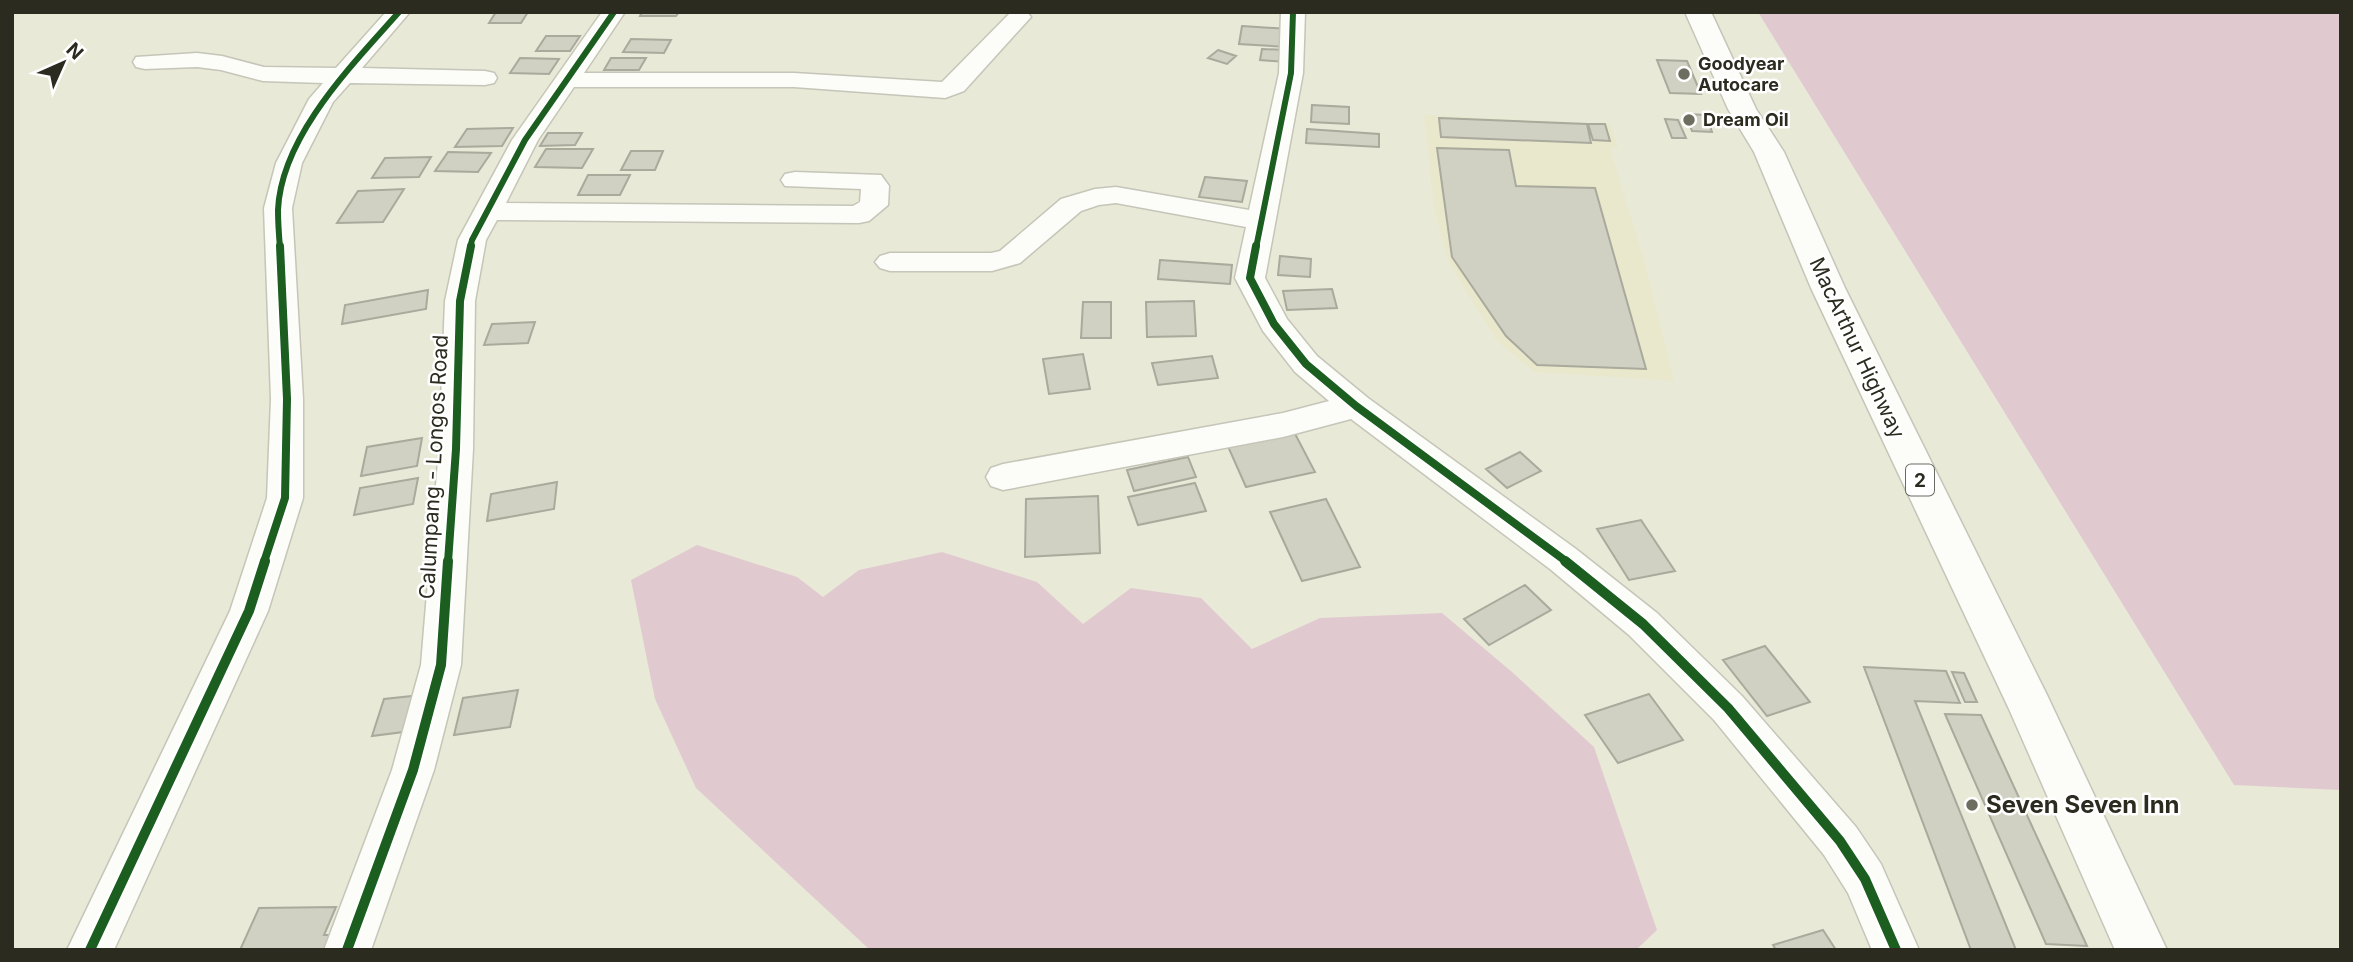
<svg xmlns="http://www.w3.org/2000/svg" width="2353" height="962" font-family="Inter,sans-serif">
  <rect width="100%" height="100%" fill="#e9e9d8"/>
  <path fill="#e9e8cc" d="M1424,115L1610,124L1618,148L1610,149L1643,256L1674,381L1534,372L1496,340L1449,263L1434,208Z"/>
  <path fill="#e0cad0" d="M1758,12H2341V790L2234,785Z
    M697,545L797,577L823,597L859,570L942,552L1037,582L1083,624L1131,588L1201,598L1252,649L1320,618L1442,613L1512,672L1594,747L1657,930L1636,950H870L696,788L655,699L631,580Z"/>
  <path fill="#d0d0c3" stroke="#a9a99c" stroke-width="2" d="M496,12H528L521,23H489Z
    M642,12H679L676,16H640Z
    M1242,26L1289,29L1288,47L1239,44Z
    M546,36H580L570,51H536Z
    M631,39L671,40L664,53L623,52Z
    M1262,49L1287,50L1285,62L1260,60Z
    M1218,50L1236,56L1227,64L1208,58Z
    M520,58L559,59L549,74L510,73Z
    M611,58H646L639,70H604Z
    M1657,60L1687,61L1701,94L1670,93Z
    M1312,105L1349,107V124L1311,122Z
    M1686,114L1706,115L1712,132L1692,131Z
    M1439,118L1587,124L1591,143L1441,137Z
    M1665,119L1678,120L1686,138H1672Z
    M1588,124H1605L1610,141L1593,140Z
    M513,128L502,146L455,147L467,129Z
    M1307,129L1379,134V147L1306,143Z
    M548,133H582L575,145L540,146Z
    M1437,148L1509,150L1516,186L1595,188L1646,369L1537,365L1506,336L1452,257Z
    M546,149H593L582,168L535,167Z
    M631,151H663L655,170H621Z
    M448,152L491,153L478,172L435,171Z
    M431,157L419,177L372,178L385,158Z
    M588,175H630L620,195H578Z
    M1205,177L1247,181L1242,202L1199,197Z
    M404,189L383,222L337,223L358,191Z
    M1280,256L1311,259L1310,277L1278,275Z
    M1160,260L1232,265L1230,284L1158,279Z
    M1332,289L1337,308L1287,310L1283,291Z
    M428,290L426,309L342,324L345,305Z
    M1194,301L1196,336L1147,337L1146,302Z
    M1083,302H1111V338H1081Z
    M535,322L528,343L484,345L492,324Z
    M1083,354L1090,389L1049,394L1043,359Z
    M1212,356L1218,378L1158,385L1152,363Z
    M1292,428L1315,472L1246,487L1226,442Z
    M422,438L417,466L361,476L367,447Z
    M1520,452L1541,471L1507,488L1486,469Z
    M1188,457L1196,477L1134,491L1127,470Z
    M418,478L413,504L354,515L360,488Z
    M557,482L554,509L487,521L491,494Z
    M1195,483L1206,511L1138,525L1128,497Z
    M1098,496L1100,553L1025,557L1026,499Z
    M1326,499L1360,567L1302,581L1270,512Z
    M1641,520L1675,571L1629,580L1597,529Z
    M1525,585L1551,610L1489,645L1464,619Z
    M1765,646L1810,702L1767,716L1723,660Z
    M1864,667L1946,671L1960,703L1915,701L2016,950H1971Z
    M1952,672L1964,673L1977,702H1965Z
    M518,690L510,727L454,735L463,698Z
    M1649,694L1683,740L1618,763L1585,715Z
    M422,695L411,731L372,736L384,699Z
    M1945,714L1981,715L2087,946L2046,944Z
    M336,907L324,935H341L335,950H240L259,908Z
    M1823,930L1836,950H1776L1773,945Z"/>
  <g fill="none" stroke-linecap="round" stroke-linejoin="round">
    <defs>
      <path id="minor" d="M386,12H410L362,68L485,71L494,73L497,78L494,83L485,85L350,83L333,102L302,163L292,208L303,399V498L268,611L114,950H67L230,611L267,498L271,399L264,208L276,163L309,99L323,83L263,81L221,70L197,67L145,69L136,67L133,62L136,57L197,53L222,56L264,67L336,68Z
        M602,12H625L584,73H794L942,82L1011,12H1027L1031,17L964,91L945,98L794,87H574L538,140L506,203L853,206L860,202L861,189L785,186L781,180L785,174L795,172L881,175L889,186L888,205L869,221L859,223L497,220L486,240L475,301L473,449L461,665L434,770L371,950H324L392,770L421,665L439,449L445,301L458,240L512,140Z
        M1281,12H1305L1303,73L1265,278L1287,319L1317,356L1368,398L1576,549L1657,613L1742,696L1856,827L1881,864L1919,950H1872L1848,893L1824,855L1714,720L1629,635L1550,569L1351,419L1283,437L1003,490L991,486L986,477L991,468L1003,464L1283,413L1329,401L1295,372L1263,331L1235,278L1246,227L1116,203L1099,205L1081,211L1020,263L992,271H890L880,268L875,262L880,256L890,253H991L1000,251L1061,199L1095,189L1116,187L1249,210L1279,73Z"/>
      <path id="highway" d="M1685,12H1711L1756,109L1784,152L1845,288L2047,695L2167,950H2115L2009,709L1811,288L1754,152L1728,109Z"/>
    </defs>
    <use href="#minor" stroke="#c5c5b8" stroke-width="3"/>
    <use href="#highway" stroke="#c5c5b8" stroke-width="3"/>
    <use href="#minor" fill="#fcfcf9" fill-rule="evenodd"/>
    <use href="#highway" fill="#fcfcf9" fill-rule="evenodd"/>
    <defs>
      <path id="cycleway-far2" d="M280,248C279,236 278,223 278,210C281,136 353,64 399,12
        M470,248L472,240L525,140L614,12
        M1256,248L1291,73L1293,12"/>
      <path id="cycleway-far1" d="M1256,246L1250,278L1274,324L1306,364L1356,406L1567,562
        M264,562L285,498L287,399L280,246
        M448,562L456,449L460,301L471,246"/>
      <path id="cycleway" d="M1565,561L1643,624L1728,708L1840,841L1865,879L1896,950
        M90,950L249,611L265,561
        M347,950L413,770L441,665L448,561"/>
    </defs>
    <use href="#cycleway-far2" stroke="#fff" stroke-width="10"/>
    <use href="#cycleway-far1" stroke="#fff" stroke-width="12"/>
    <use href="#cycleway" stroke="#fff" stroke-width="15"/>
    <use href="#cycleway-far2" stroke="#1b5e20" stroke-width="6"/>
    <use href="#cycleway-far1" stroke="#1b5e20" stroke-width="8"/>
    <use href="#cycleway" stroke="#1b5e20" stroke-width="10"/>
  </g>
  <g fill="#6e6e60" stroke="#fff" stroke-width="2.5">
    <circle cx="1684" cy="74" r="7"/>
    <circle cx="1689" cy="120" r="7"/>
    <circle cx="1972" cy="805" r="7"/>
  </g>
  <g text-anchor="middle" stroke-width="5" stroke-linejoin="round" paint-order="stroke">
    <g font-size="18" font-weight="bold" fill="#2b2b20" stroke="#fff" text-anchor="start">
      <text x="1698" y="70">Goodyear<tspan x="1698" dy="21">Autocare</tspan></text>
      <text x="1703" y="126">Dream Oil</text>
    </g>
    <rect fill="#fff" stroke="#6b6b63" stroke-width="2" x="1906" y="464.5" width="28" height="31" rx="5"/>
    <g font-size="19" font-weight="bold" fill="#2b2b20">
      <text x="1920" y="487">2</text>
    </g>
    <g font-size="21" fill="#2b2b20" stroke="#fff">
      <text transform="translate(1857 348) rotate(65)" y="7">MacArthur Highway</text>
      <text transform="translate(434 467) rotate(-87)" y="7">Calumpang - Longos Road</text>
    </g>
    <g font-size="24" font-weight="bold" fill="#2b2b20" stroke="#fff" text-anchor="start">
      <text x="1986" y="813">Seven Seven Inn</text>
    </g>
  </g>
  <rect width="2353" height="962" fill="none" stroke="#2b2b20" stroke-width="28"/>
  <g transform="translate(63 63) rotate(45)" stroke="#ffffff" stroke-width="5" paint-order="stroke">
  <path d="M0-5L12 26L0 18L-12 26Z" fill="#2b2b20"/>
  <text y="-10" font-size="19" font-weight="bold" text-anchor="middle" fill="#2b2b20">N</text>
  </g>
</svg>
